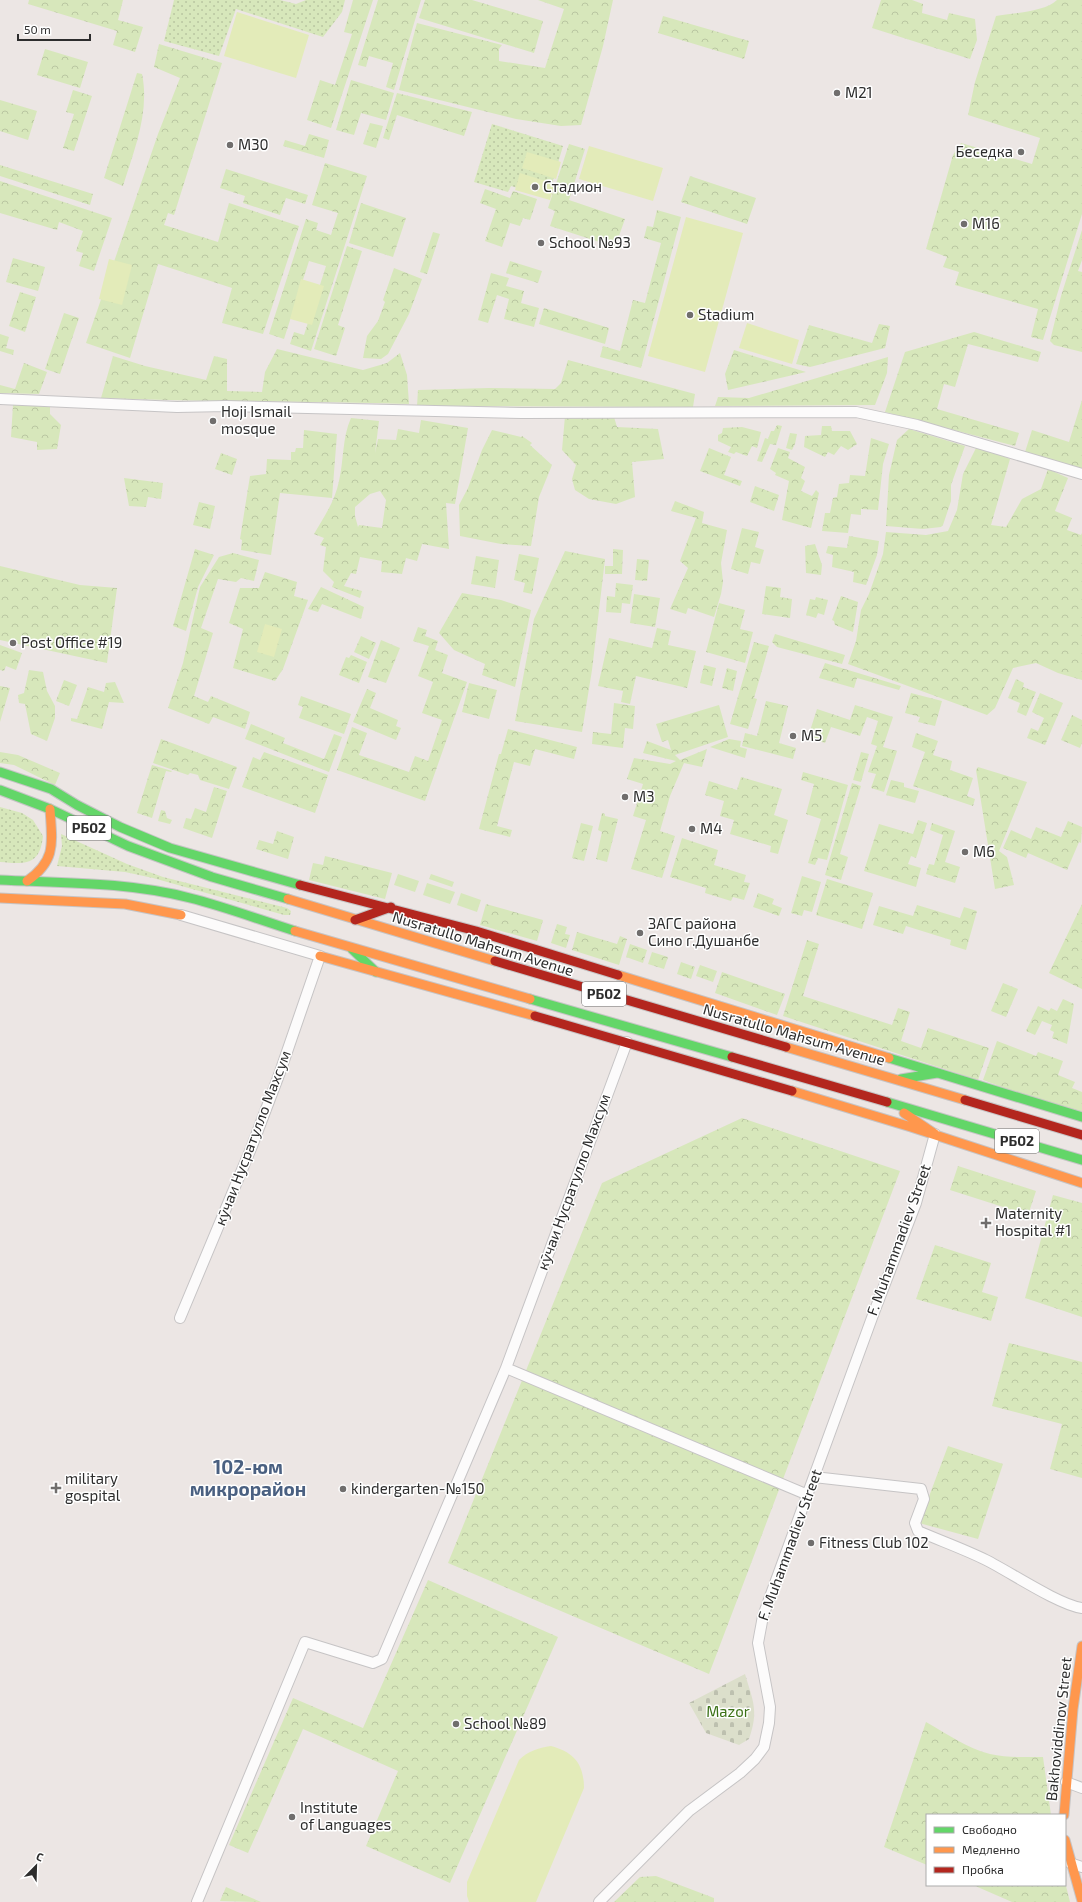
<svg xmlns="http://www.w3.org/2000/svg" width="1082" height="1902" font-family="'Exo 2',sans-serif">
  <defs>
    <pattern id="grass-dots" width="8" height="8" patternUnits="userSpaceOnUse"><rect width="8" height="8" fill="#d7e7bb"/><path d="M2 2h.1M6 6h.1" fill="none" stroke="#b9c6a1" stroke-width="1.8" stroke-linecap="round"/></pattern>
    <pattern id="forest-crowns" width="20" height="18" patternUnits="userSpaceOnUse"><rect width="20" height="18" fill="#d7e7bb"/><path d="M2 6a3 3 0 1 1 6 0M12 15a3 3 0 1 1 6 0" fill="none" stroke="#b9c6a1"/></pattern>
    <pattern id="cemetery-stones" width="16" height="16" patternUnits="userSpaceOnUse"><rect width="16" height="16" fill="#dcdfcb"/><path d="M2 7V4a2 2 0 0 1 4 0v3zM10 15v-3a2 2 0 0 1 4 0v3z" fill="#bdc0af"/></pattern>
  </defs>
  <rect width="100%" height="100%" fill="#ece6e4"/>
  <path fill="url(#grass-dots)" d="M174,0H280L296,4L306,0H345L342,12L323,37L236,9L219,56L164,41Z
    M492,124L563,146L548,197L511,186L508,192L474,182Z
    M0,807L22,813L33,820L43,836C40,866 25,864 0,862Z
    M61,834L127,864L163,877L287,908L291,911L290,915H284L153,878L125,872L57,866L62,846Z"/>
  <path fill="url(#forest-crowns)" fill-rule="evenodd" d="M29,0H123L118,20L143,27L135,52L113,45L117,31L28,4Z
    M353,0H373L331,128L307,120L320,80L335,85L352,34L344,32Z
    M378,0H421L394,90L386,87L393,63L369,56L366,67L358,65Z
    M425,0H472L543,21L534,53L419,18Z
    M538,0H613L603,46L581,125L561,126L516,119L399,90L417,23L502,45L499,49V61L545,68L564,9Z
    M881,0H912L923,4L922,13L947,20L949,13L975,19L977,40L970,59L872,28Z
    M1057,0H1082V214L1043,340L1031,337L1038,309L955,285L959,272L943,267L947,257L926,249L953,155L961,143L1032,164L1040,138L968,115L975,82L996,16C1012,13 1045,12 1057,0Z
    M663,16L749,41L744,59L658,33Z
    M159,44L222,63L174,215L168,213L164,225L218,242L229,203L299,226L263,334L222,323L232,288L158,264L130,358L86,343L158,134L180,78L154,67Z
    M45,49L88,62L80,88L37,75Z
    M137,73L142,74C150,112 134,150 123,186L104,178Z
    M351,80L394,93L386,120L361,113L354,135L336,130Z
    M73,90L92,96L74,151L63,148L74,114L66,112Z
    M397,93L472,112L464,136L397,115L389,140L383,138Z
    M0,100L37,111L28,140L0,131Z
    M370,123L383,126L376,148L363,144Z
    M309,134L329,140L324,158L283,146L285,140L305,146Z
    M569,144L585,149L569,200L625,219L615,247L550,226L555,211L548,208Z
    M325,163L367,176L311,351L290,344L294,332L304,335L326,266L309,261L284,339L269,334L306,219L318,223L316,230L331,235L338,213L312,205Z
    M0,165L93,194L90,205L0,176Z
    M226,169L308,195L305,204L286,198L280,215L243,203L245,196L220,188Z
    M690,176L756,198L747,224L681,202Z
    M0,181L112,218L94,271L79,266L83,253L76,251L83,231L59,222L57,230L0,213Z
    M485,189L510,198L513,191L537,199L530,220L523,218L520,226L510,223L502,247L485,241L496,209L480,203Z
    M361,203L406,218L393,257L349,243Z
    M657,210L681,217L641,368L600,357L603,346L620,351L633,300L645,303L661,243L644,238L647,226L653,227Z
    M1082,230V260L1078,271L1082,272V352L1054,345L1050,341L1061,296Z
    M433,232L440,234L427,274L420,272Z
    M347,246L362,251L338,325L345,328L336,356L314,349Z
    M13,258L45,267L38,291L6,282Z
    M510,261L542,271L538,283L506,273Z
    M394,268L422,279L409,314L388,354L381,359L363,358L367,336L378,321L385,302L383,300Z
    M491,273L509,278L506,286L524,291L521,303L539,308L534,327L504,319L509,299L497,295L488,323L478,320Z
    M20,292L36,297L25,332L9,326Z
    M544,308L609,328L605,344L539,324Z
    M64,313L79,318L60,374L45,369Z
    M879,324L890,326L885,348L810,367L796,364L809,325L872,343Z
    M974,332L1041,352L1038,362L968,344L955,387L944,384L937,409L1019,433L1015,446L885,412L905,352Z
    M0,334L9,337L6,348L14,350L13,355L0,351Z
    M277,349L363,370L387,363L400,353L407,375L409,404C306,401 204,402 101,398L113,356L145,366L206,380L214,356L227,359V391L262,392L265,372Z
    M734,350L806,372L728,390L725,374Z
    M888,357L887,373L875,405L715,406L718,397L749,398Z
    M568,360L695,394L693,407L417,406L418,390L489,388L555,389L561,383Z
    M24,363L47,372L39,394L0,393V385L15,389Z
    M1082,400V469L1025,452L1032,430L1069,442Z
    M50,404V414L61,425L57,449L37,450V442L11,437L13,405Z
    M565,416L614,417L617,427L658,429L664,459L632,462L635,497L616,504L589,499L575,490L572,479L576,465L562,450Z
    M351,418L379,421L375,453L378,439L396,440L398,429L419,433L421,420L468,428L455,504L446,503L449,549L422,544L417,561L406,558L402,574L381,572L382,561L360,557L356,574L351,573L344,586L362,591L360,598L332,587L334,582L323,571L326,547L320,545L324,538L314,534C324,517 335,501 339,481C344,460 342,438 351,418ZM380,491L386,500L382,528L359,525L358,527L355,516V507L370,494Z
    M777,425L782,426L776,445L770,444L762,462L757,461L765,438L768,439L771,431H774Z
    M822,426H831L832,431H850L857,444L848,450L841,446L834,455L828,452L825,457L804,447L805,436L821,435Z
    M742,427L761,432L757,448L752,446L747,456L736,452L734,454L728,452L731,447L718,441V435L722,433L723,428Z
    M909,429L965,446L951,485V501L943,525L941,527L923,529L886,526L889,475L897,440Z
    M304,430L337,434L332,498L280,493L271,555L241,550L242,540L240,539L250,476L266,474L267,459L291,460V452H295L296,448H303Z
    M492,430L521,437L522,436L532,443L530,445L552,465L539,497L531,546L501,544L460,536L459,505L468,488L482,450Z
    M790,433L797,434L795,444L792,450L786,448Z
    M871,438L889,444L883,464L878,510L861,509V515L851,514L848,533L822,531L825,513H830L833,498L837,497L839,484L849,483L850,475L865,476Z
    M977,446L1010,459L991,525L1006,527L1022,499L1041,489L1048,469L1068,478L1055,511L1072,518L1067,530L1081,535L1082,533V680L1058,673L1036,663L1013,668L995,708L987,715L848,664L856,641L861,610L869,594L883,554L886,532L926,535L948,531L957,510L963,474Z
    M709,448L731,457L724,475L742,481L740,486L700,471Z
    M778,448L790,452L788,458L805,467L801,478L805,481L801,491L812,496L816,490L819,493L811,528L782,520L789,481L775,475L776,473L770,469Z
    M221,453L237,459L232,475L215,469Z
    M124,478L163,483L161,499L148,497L146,507L129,506Z
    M755,486L779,495L774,511L750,502Z
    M675,501L704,512L702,523L727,530L721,563L723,582L721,594L714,617L688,608L686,614L670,609L688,568L680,561L696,518L671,511Z
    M199,502L215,506L210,529L193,525Z
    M742,528L759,532L755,547L764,550L760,564L751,562L748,574L731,569Z
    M849,536L879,541L877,555L866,585L853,582L854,572L832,567L833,555L826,553L828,546L847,548Z
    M815,544L822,565L821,575L806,573L805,546Z
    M195,549L214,555L198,587L186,631L173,626Z
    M613,549L623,550L622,574H605V566H613Z
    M565,551L605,559L592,670L582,732L515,721L534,619Z
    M233,553L259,560L254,581L241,578L236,582L218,579L201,628L213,633L194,696L208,702L211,696L250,712L245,729L213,717L209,724L168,708L183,663L200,587L219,557Z
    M519,554L539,558L532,594L523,592L525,583L514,580Z
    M476,556L499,560L495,588L471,584Z
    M637,559L649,560L647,581L635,580Z
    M0,566L80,585L117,588L107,663L0,640Z
    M265,572L297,582L294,596L308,600L283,669L275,681L233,668L243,629L229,623L240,588H259Z
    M616,583L633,585L630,604L622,603L621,613L606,612L607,596L615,597Z
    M766,586L781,588L780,597L792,599L790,618L762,614Z
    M321,587L364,607L361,619L322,604L318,612L308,609Z
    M462,593L501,600L531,610L515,687L482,675L485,664L454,650L439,633Z
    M634,594L660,598L655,627L630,623Z
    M841,596L858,602L853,632L835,625L834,621L832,620Z
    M816,597L828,600L824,615L818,613L816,618L806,615L810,599L815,600Z
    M719,603L745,610L740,629L753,632L745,663L706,652Z
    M418,627L427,630L425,636L438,641L435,650L448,655L442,673L467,682L425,801L337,770L352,727L367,733L359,755L409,772L415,756L428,761L442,720L422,713L433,682L418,676L429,646L413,641Z
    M657,628L671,631L668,645L696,651L687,688L636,676L630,704L621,702L623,691L598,686L609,638L652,648Z
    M775,634L845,655L842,664L777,647L772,642Z
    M361,636L376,643L369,659L354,652Z
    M381,640L400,648L386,683L368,677Z
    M754,642L769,646L754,698L757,699L748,729L730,724Z
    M0,645L22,653L16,670L6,666L4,671L0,670Z
    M351,655L367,662L359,683L339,675L346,657L349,658Z
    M825,663L901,686L899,690L857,678L854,688L819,678Z
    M704,665L716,668L712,686L700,683Z
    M727,668L737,671L733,691L722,688Z
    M29,670L43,672L47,691L55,706V718L47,741L31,734L25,704L19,703L18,695L24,693Z
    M1016,679L1024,683L1023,687L1036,692L1026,716L1017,712L1020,703L1008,698Z
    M64,680L77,685L69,706L56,701Z
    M115,682L124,703L109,702L102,729L71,721V718L77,719L88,687L104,692L106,683Z
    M469,683L497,690L489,719L462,712Z
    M0,686L10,688L0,722Z
    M367,689L376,693L370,708L398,720L396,726L401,728L396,740L353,722Z
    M911,693L942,701L935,726L918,722L920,717L905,713Z
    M1040,693L1063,703L1045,745L1027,738L1031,728L1038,731L1044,718L1032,712Z
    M301,696L351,714L344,734L299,718L303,707L298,705Z
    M766,701L788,706L779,743L796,748L793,759L742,746L745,733L757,736Z
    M614,703L635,706L633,729L625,728L623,748L592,744L593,732L611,734Z
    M719,705L728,737L675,755L680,760L707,749L702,767L684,763L670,796L660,831L675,836L662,878L631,869L646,820L633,816L643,784L627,779L634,758L670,764L676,761L643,753L647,741L671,750L668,740L662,742L656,724Z
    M855,705L893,717L883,747L897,751L884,792L871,788L876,774L868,772L877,746L871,744L878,721L867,717L860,736L831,727L825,743L808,737L817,709L850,720Z
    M1072,715L1082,720V743L1080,748L1061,740Z
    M251,724L285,738L283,743L324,759L334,734L342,737L329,772L245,739Z
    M508,729L577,747L574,759L535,749L530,766L514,762L497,826L512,830L510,837L479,829L499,754H501Z
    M916,733L938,741L933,755L952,761L950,770L973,778L967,796L975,799L973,806L913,786L925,752L912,747Z
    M161,739L237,767L229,789L200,780L198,775L190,773L188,775L153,763Z
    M729,739L741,741L740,747L747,749L745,758L710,747Z
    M0,752L18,755L60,773L55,785L14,765L0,763Z
    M264,752L328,775L315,813L242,787L253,757L260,760Z
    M861,752L869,754L861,782L853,780Z
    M152,765L172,771L171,772L166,771L152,818L137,813Z
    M978,767L1027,782L999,851L1007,857L1014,885L995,889L976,770Z
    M803,772L848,785L827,860L818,858L815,865L808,863L821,819L806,814L814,784L801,780Z
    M741,777L782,789L774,815L788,820L778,854L770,852L771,846L730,834L734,820L720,816L724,801L705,795L709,781L737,790Z
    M891,780L904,783V787L919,791L915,803L886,795Z
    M852,783L861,786L840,854L848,857L841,880L825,875Z
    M214,787L227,791L212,838L183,828L186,818L191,819L195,808L206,812Z
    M161,810L165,811L167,818L172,820L170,824L158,821Z
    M602,813L605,814V816L618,819L607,862L596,859L602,832L598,830Z
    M918,820L927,823L916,858L911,856L908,864L921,868L916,887L864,871L879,824L913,834Z
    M1068,821L1082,827L1081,843L1079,842L1067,870L1028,853L1026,858L1003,848L1011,830L1031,839L1036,827L1061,837Z
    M581,823L593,826L584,861L572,858Z
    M932,823L955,831L945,862L960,867L955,883L926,874L929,864L934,865L943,835L930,830Z
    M277,831L294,837L288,859L256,849L259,840L273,844Z
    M682,838L718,850L714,865L746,875L744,882L750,883L744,900L733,897L731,901L705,893L706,888L670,877Z
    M325,856L392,873L385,899L309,880L313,863L323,865Z
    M802,876L821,882L812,912L804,910L802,916L791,913Z
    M827,879L873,893L862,929L816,915Z
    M758,893L774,899L772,904L782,908L779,916L753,907Z
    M486,904L543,920L537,941L480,925Z
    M1082,904V989L1049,973Z
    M917,905L960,918L964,907L977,911L966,950L950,945L951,940L906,926L903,934L873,925L879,906L913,916Z
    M557,924L567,927L565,934L570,935L566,948L551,943Z
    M577,932L617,944L620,936L627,939L619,965L572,950Z
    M807,940L819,944L803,996L892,1025L898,1008L910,1012L901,1041L921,1048L928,1028L989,1048L978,1080L783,1016Z
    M630,944L647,950L643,963L626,957Z
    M652,952L668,957L664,969L648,964Z
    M681,962L695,967L691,979L677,974Z
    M700,965L717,971L713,982L696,976Z
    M722,972L785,994L777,1015L715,993Z
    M1003,983L1018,989L1006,1017L991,1011Z
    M1063,999L1074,1004L1067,1044L1052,1038L1054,1032L1050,1030L1052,1025L1042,1021L1035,1035L1026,1031L1038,1006L1049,1011L1051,1008L1057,1011Z
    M997,1041L1036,1056L1038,1052L1063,1061L1058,1075L1075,1082L1072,1088L1082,1092V1117L983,1080Z
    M742,1118L900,1171L709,1674L448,1563L602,1183Z
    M958,1166L1036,1191L1028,1215L950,1190Z
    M1053,1195L1082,1203V1317L1025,1298Z
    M935,1245L991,1263L982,1292L998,1297L991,1321L916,1299Z
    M1009,1343L1082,1362V1478L1050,1469L1062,1424L992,1406Z
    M948,1446L1003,1464L978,1539L919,1523Z
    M428,1580L558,1637L450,1883L366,1846L398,1771L303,1729L248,1853L229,1845L293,1698L363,1728Z
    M926,1722C947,1734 967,1748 990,1754C1007,1758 1026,1757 1043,1757L1051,1815H927V1865L884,1847Z
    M656,1876L714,1898V1902H614L640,1877Z
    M1065,1882L1070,1902H1012L973,1885H1065Z
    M226,1887L261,1902L220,1901Z"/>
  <path fill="url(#cemetery-stones)" d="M745,1674C753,1701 759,1711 749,1739L739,1745L706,1733L689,1703Z"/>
  <path fill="#d7e7bb" d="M398,874L419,881L415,892L394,885Z
    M431,874L454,882L452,887L429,879Z
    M427,883L455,892L450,904L423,895Z
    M461,893L481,900L477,912L457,905Z"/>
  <path fill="#e3ebb9" d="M237,12L309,35L296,78L224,56Z
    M589,146L663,168L653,201L579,179Z
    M527,152L561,162L556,179L522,168Z
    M520,173L555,184L550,200L515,190Z
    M686,217L743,233L705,372L648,356Z
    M109,259L132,265L122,305L99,299Z
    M301,279L324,286L312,325L290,319Z
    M747,323L799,340L792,364L739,348Z
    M265,624L282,629L274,657L257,652Z
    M551,1746C573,1752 584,1763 584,1788L536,1902H469L467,1896V1882L519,1760C528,1751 538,1748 551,1746Z"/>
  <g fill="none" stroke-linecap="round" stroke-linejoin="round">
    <defs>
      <path id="street" d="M0,399L177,407L226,406L522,413L856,412L917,425L1082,474
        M180,1318L252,1146L279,1075L320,956L181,915
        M506,1368L808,1495
        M814,1477L921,1489L924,1499L915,1523L918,1531C941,1541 964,1549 986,1560C1010,1572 1059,1605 1082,1608
        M1066,1782L1082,1788
        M1070,1863L1082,1867
        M197,1902L305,1642L373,1663L382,1659L506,1368L627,1042
        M599,1902L689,1811L740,1773L755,1759L764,1747L769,1723L770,1707L758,1643L763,1616L873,1315L916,1203L935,1134"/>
      <path id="fast" d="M0,772L51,789L77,805L120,827L170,848L300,885
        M0,790L50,809L128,846L212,877L288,899
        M0,880C63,883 129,882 190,898C226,907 260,920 295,931
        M352,949L376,972
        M530,999L732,1057
        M889,1058L1082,1117
        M901,1079L937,1073
        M887,1102L1082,1160"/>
      <path id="slow" d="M27,881C57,860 52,842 50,809
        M0,898L125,904L181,915
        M288,899L495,961
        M295,931L530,999
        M320,956L535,1016
        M618,975L889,1058
        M786,1047L965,1100
        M792,1091L911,1127L1082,1183
        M904,1113L935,1134
        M1064,1815L1073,1709L1082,1646
        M1065,1840L1082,1901"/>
      <path id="jam" d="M300,885L476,931L618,975
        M355,920L391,907
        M495,961L786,1047
        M535,1016L792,1091
        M732,1057L887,1102
        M965,1100L1082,1135"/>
    </defs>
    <use href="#street" stroke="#c6c4c5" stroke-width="12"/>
    <use href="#fast" stroke="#c6c4c5" stroke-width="11"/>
    <use href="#slow" stroke="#c6c4c5" stroke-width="11"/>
    <use href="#jam" stroke="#c6c4c5" stroke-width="11"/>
    <use href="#street" stroke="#fcfbfb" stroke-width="10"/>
    <use href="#fast" stroke="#63d668" stroke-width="9"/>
    <use href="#slow" stroke="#ff974d" stroke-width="9"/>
    <use href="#jam" stroke="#b3261e" stroke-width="9"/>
  </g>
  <g fill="#706e6d" stroke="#fff" stroke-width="1.5">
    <circle cx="837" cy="93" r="4"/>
    <circle cx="230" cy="145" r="4"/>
    <circle cx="1021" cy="152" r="4"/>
    <circle cx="535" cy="187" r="4"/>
    <circle cx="964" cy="224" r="4"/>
    <circle cx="541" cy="243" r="4"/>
    <circle cx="690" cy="315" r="4"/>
    <circle cx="213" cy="421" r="4"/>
    <circle cx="13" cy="643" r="4"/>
    <circle cx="793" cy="736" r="4"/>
    <circle cx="625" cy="797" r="4"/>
    <circle cx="692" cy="829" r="4"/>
    <circle cx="965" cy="852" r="4"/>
    <circle cx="640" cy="933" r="4"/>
    <path d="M984 1217h4v4h4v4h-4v4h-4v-4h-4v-4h4z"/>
    <path d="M54 1482h4v4h4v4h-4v4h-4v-4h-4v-4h4z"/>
    <circle cx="343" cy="1489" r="4"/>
    <circle cx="811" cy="1543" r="4"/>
    <circle cx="456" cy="1724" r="4"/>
    <circle cx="292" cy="1817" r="4"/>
  </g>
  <g text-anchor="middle" stroke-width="3" stroke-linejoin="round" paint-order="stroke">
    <g fill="#fff" stroke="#6c6c6c" stroke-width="1">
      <rect x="67" y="816" width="44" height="24" rx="3"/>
      <rect x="582" y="982" width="44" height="24" rx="3"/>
      <rect x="995" y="1129" width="44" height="24" rx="3"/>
    </g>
    <g font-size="14" font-weight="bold" fill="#2d2d2d">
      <text x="89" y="833">РБ02</text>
      <text x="604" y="999">РБ02</text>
      <text x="1017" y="1146">РБ02</text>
    </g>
    <g font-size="15" fill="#2d2d2d" stroke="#fff" text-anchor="start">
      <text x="845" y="98">М21</text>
      <text x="238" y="150">М30</text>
      <text x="1013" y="157" text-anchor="end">Беседка</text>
      <text x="543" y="192">Стадион</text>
      <text x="972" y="229">М16</text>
      <text x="549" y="248">School №93</text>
      <text x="698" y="320">Stadium</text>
      <text x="221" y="417">Hoji Ismail<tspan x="221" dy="17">mosque</tspan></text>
      <text x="21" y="648">Post Office #19</text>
      <text x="801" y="741">М5</text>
      <text x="633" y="802">M3</text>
      <text x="700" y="834">М4</text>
      <text x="973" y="857">М6</text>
      <text x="648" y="929">ЗАГС района<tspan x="648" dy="17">Сино г.Душанбе</tspan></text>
      <text x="995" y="1219">Maternity<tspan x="995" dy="17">Hospital #1</tspan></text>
      <text x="65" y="1484">military<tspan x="65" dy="17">gospital</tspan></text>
      <text x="351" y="1494">kindergarten-№150</text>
      <text x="819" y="1548">Fitness Club 102</text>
      <text x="464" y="1729">School №89</text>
      <text x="300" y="1813">Institute<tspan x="300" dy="17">of Languages</tspan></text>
    </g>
    <g font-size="15" fill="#2d2d2d" stroke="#fff">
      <text transform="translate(483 944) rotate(17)" y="5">Nusratullo Mahsum Avenue</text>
      <text transform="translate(794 1035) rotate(16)" y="5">Nusratullo Mahsum Avenue</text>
      <text transform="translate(253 1138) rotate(-69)" y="5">кӯчаи Нусратулло Махсум</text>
      <text transform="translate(574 1182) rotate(-70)" y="5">кӯчаи Нусратулло Махсум</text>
      <text transform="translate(899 1240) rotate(-70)" y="5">F. Muhammadiev Street</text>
      <text transform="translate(790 1545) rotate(-70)" y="5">F. Muhammadiev Street</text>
      <text transform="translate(1059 1729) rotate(-84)" y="5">Bakhoviddinov Street</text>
    </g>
    <g font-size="15" fill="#3c7117" stroke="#fff">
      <text x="728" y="1717">Mazor</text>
    </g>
    <g font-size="19" font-weight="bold" fill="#4a6081" stroke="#fff">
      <text x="248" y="1474">102-юм<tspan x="248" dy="22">микрорайон</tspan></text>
    </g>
  </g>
  <rect x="926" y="1814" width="140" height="72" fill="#ffffff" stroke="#ababab"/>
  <rect x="934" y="1827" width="20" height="6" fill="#63d668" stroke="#ababab"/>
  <text x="962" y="1834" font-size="12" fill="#2d2d2d">Свободно</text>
  <rect x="934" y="1847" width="20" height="6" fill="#ff974d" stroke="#ababab"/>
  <text x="962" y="1854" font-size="12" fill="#2d2d2d">Медленно</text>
  <rect x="934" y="1867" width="20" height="6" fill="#b3261e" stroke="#ababab"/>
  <text x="962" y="1874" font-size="12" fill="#2d2d2d">Пробка</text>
  <g transform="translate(36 1866) rotate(23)" stroke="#ffffff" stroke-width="3" paint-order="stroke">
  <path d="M0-3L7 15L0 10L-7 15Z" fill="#2d2d2d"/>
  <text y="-6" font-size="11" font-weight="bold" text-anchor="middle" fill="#2d2d2d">С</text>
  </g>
  <path d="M18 34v6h72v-6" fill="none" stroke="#2d2d2d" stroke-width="2"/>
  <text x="24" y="34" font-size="12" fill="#2d2d2d" stroke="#ffffff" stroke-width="3" paint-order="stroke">50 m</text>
</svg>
